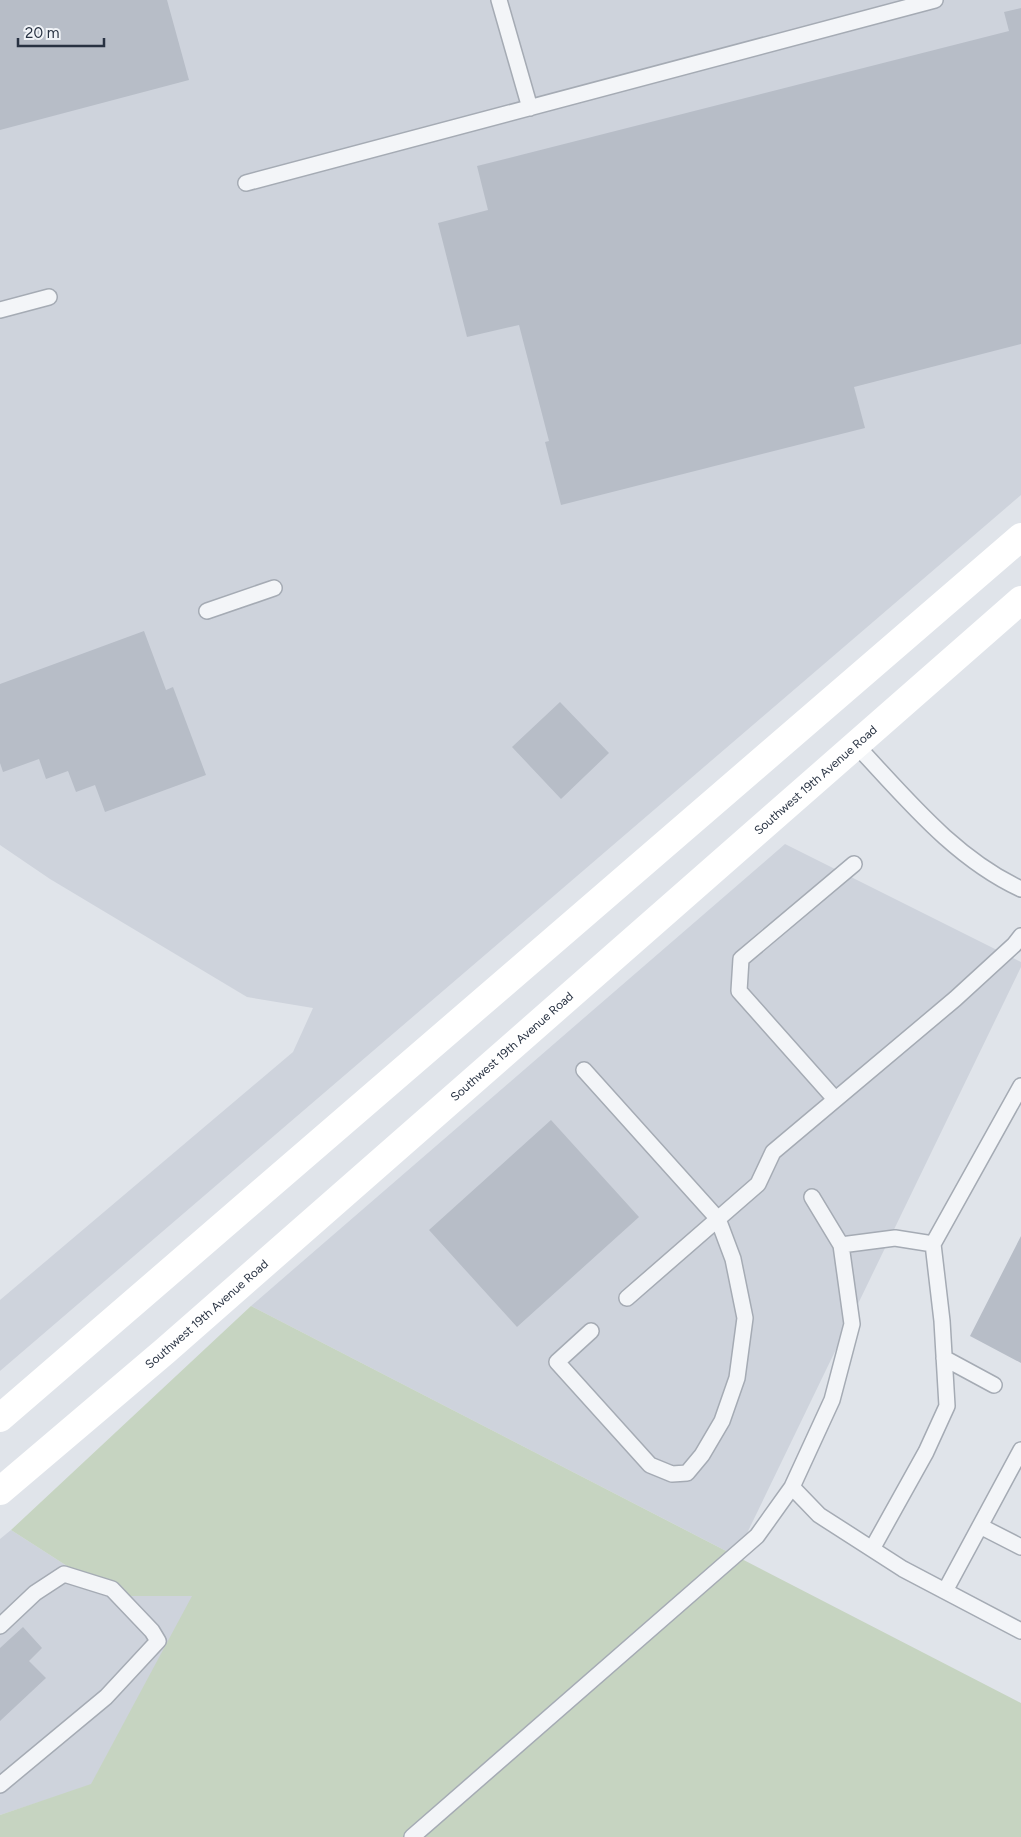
<svg xmlns="http://www.w3.org/2000/svg" width="1021" height="1837" font-family="Figtree,sans-serif">
  <rect width="100%" height="100%" fill="#e0e4ea"/>
  <path fill="#ced3dc" d="M0,0H1021V495L0,1371V1300L293,1052L313,1008L247,997L50,879L0,845Z
    M785,844L1021,962V967L736,1556L251,1306Z
    M11,1530L67,1566L127,1596H193L91,1785L0,1815V1539Z"/>
  <path fill="#c6d4c1" d="M251,1306L1021,1703V1837H0V1815L91,1784L192,1596H127L67,1566L11,1530Z"/>
  <path fill="#b7bdc7" d="M0,0H167L189,80L0,130Z
    M1021,8V344L854,387L865,428L561,505L545,442L549,441L519,325L467,337L438,223L488,210L477,166L1009,31L1004,12Z
    M144,631L166,690L173,687L206,775L105,812L95,785L76,792L68,771L46,779L39,759L3,772L0,763V684Z
    M560,702L609,753L561,799L512,747Z
    M551,1120L639,1217L517,1327L429,1230Z
    M1021,1236V1363L970,1336Z
    M23,1627L42,1648L29,1661L46,1678L0,1721V1648Z"/>
  <g fill="none" stroke-linecap="round" stroke-linejoin="round">
    <defs>
      <path id="service" d="M499,0L530,108
        M246,183L935,0
        M0,310L49,297
        M207,611L274,588
        M856,745C906,798 954,858 1021,889
        M584,1070L718,1219L733,1259L745,1318L737,1378L722,1421L702,1455L687,1473L672,1474L650,1465L557,1362L591,1331
        M835,1099L739,991L741,959L854,864
        M812,1197L841,1245L852,1324L832,1400L792,1487L819,1515L903,1569L1021,1631
        M841,1245L895,1238L933,1244L1021,1086
        M627,1298L758,1184L773,1152L955,999L1014,945L1021,936
        M944,1358L994,1385
        M980,1526L1021,1547
        M872,1549L926,1452L947,1406L942,1321L933,1244
        M945,1591L1021,1450
        M0,1626L35,1593L64,1574L112,1589L152,1631L158,1641L106,1697L0,1785
        M412,1837L757,1536L792,1487"/>
    </defs>
    <use href="#service" stroke="#a5abb4" stroke-width="18"/>
    <use href="#service" stroke="#f3f5f8" stroke-width="15"/>
    <g stroke="#fff" stroke-width="28">
      <path d="M0,1418L1021,537"/>
      <path id="s1" d="M0,1491L165,1351L1021,600"/>
    </g>
  </g>
  <g text-anchor="middle" stroke-width="4" stroke-linejoin="round" paint-order="stroke">
    <g font-size="12" fill="#283242" stroke="#f0f3f7">
      <text dy="4" stroke="none"><textPath href="#s1" startOffset="1082">Southwest 19th Avenue Road</textPath></text>
      <text dy="4" stroke="none"><textPath href="#s1" startOffset="678">Southwest 19th Avenue Road</textPath></text>
      <text dy="4" stroke="none"><textPath href="#s1" startOffset="272">Southwest 19th Avenue Road</textPath></text>
    </g>
  </g>
  <path d="M18 38v8h86v-8" fill="none" stroke="#283242" stroke-width="2.5"/>
  <text x="25" y="38" font-size="15" fill="#283242" stroke="#f0f3f7" stroke-width="4" paint-order="stroke">20 m</text>
</svg>
